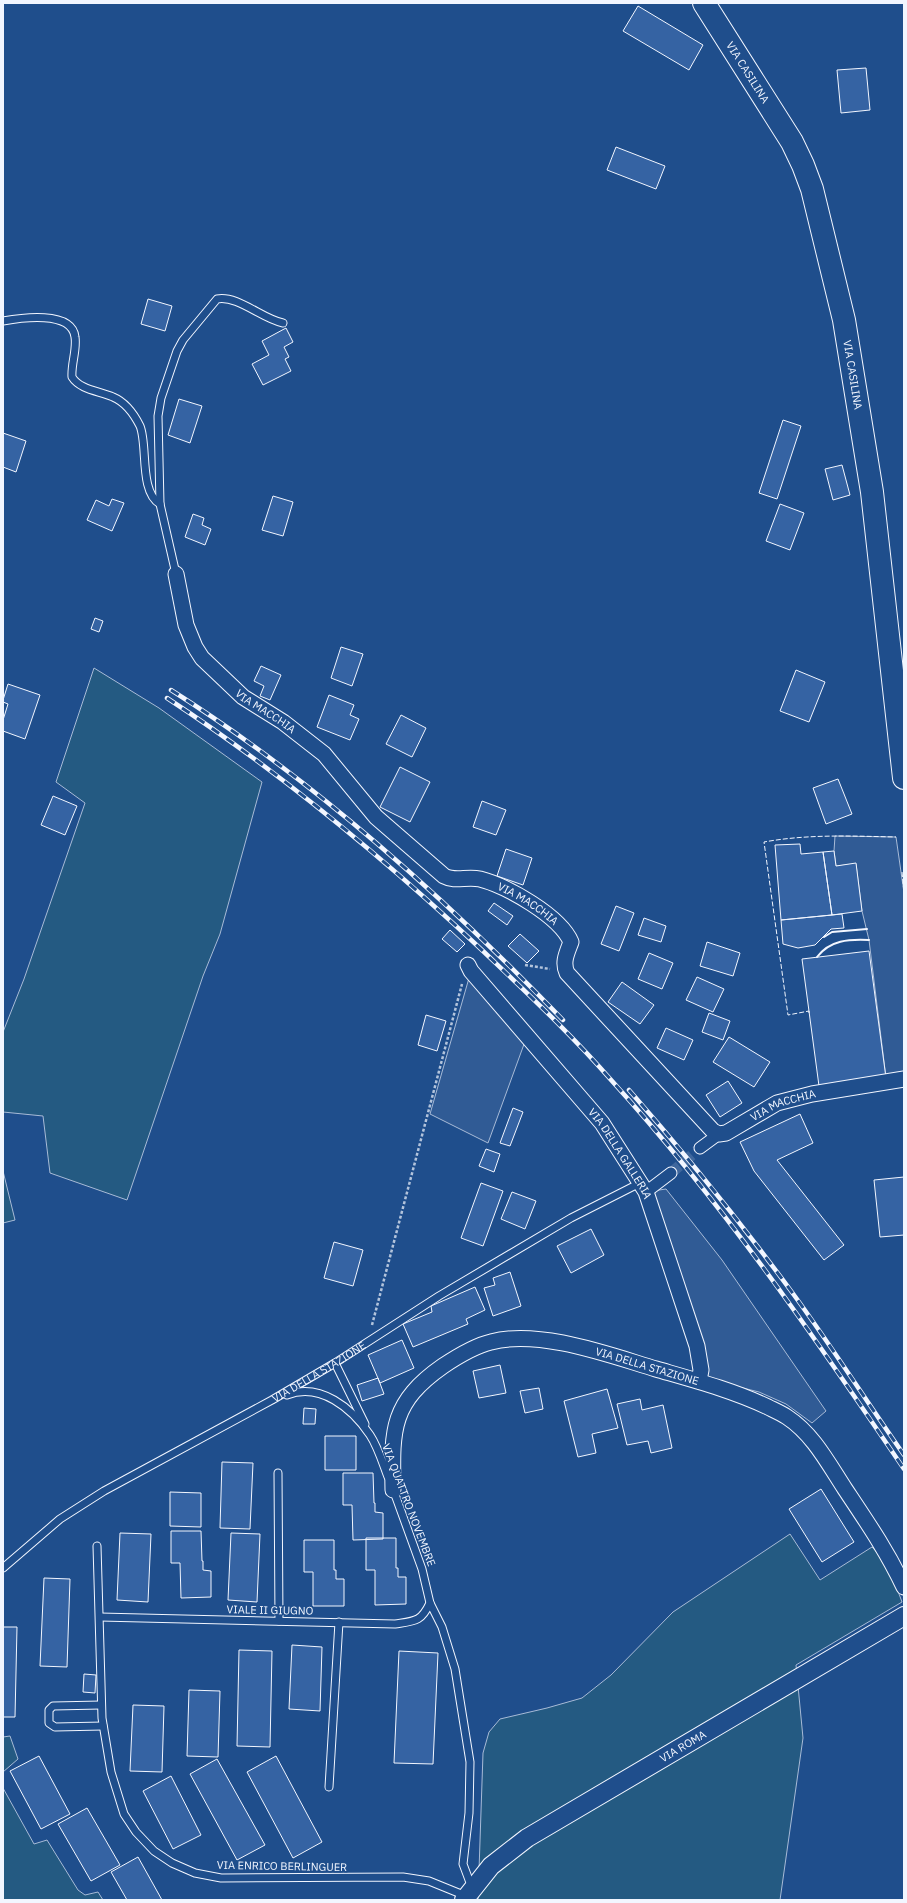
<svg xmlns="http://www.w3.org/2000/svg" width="907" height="1903" font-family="'IBM Plex Sans',sans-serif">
  <rect width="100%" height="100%" fill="#1f4e8c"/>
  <path fill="#245a82" stroke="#a8bbd7" d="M94,668L159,708L262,782L220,934L203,976L127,1200L50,1173L43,1116L3,1112V1032L24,979L85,803L56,782Z
    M3,1171L15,1220L3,1223Z
    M790,1534L820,1580L872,1547L888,1564L902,1602L796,1665L803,1738L780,1900H478L483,1753L489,1732L500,1719L547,1708L582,1698L611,1675L673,1612Z
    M10,1736L18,1759L3,1772V1737Z
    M3,1788L34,1844L47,1840L78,1890L85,1895L98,1892L103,1900H3Z"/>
  <path fill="#305b95" stroke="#a8bbd7" d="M835,836L896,837L904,893V1073L886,1078L869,940L862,911L856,864L836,866L834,851Z
    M471,971L527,1036L488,1143L430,1114Z
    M666,1189L722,1260L826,1411L812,1423L786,1404L759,1392L727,1384L699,1381L646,1192Z"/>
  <path fill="#3563a3" stroke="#f2f6ff" d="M638,6L703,45L689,70L623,31Z
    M866,68L870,110L841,113L837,70Z
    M616,147L665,166L656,189L607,170Z
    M148,299L172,306L165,331L141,324Z
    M286,328L293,342L284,347L289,357L285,359L291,371L263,385L252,364L269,355L262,341Z
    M179,399L202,406L190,443L168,435Z
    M783,420L801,426L777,499L759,493Z
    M3,433L26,441L16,472L3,467Z
    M842,465L850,495L833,500L825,469Z
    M273,496L293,502L283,536L262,530Z
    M112,499L124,503L112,531L87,520L96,500L109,506Z
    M780,504L804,513L790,550L766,541Z
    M193,514L204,518L202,525L211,529L205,545L185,537Z
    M95,618L103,621L99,632L91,629Z
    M341,647L363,654L352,686L331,678Z
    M261,666L281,675L270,700L260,696L264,686L254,681Z
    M796,670L825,682L809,722L780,711Z
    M8,684L40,695L25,739L3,731V720L8,704L3,702V700Z
    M329,695L354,705L350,715L359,719L350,740L317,727Z
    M401,715L426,728L412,757L386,744Z
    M400,767L430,782L410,822L380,807Z
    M838,779L852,814L826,824L813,788Z
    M53,796L77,806L65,835L41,825Z
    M482,801L506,810L496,835L473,827Z
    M800,844L801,854L823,852L832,915L781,920L775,845Z
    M506,849L532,858L523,885L497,876Z
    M834,851L836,866L856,863L862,911L832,915L823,852Z
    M494,903L513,916L507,925L488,911Z
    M616,906L634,913L619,951L601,944Z
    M842,914L844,928L831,929L815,945L798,948L783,944L781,920Z
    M644,918L666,926L661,942L638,935Z
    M450,930L465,944L457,952L442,939Z
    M520,934L539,951L527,963L508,946Z
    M707,942L740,953L733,976L700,966Z
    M869,951L886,1078L819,1086L802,959Z
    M649,953L673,963L662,989L638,979Z
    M697,977L724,989L713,1012L686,1000Z
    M622,982L654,1005L640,1024L608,1002Z
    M709,1013L730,1021L723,1040L702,1032Z
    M426,1015L446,1021L437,1051L418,1045Z
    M666,1028L693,1040L684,1060L657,1048Z
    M729,1037L770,1062L754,1087L713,1062Z
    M728,1081L742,1103L720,1117L706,1095Z
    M513,1108L523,1112L510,1146L500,1143Z
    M800,1114L813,1143L777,1160L844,1245L824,1260L754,1171L740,1142Z
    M486,1149L500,1154L494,1172L479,1166Z
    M904,1177V1235L880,1237L874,1180Z
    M481,1183L503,1191L483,1246L461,1238Z
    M512,1192L536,1201L525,1229L501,1219Z
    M591,1229L604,1255L571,1273L557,1246Z
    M334,1242L363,1250L353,1286L324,1278Z
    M510,1272L521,1306L493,1316L484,1288L495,1285L493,1278Z
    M475,1287L485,1310L466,1319L468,1324L413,1347L403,1324L432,1312L431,1306Z
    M402,1340L414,1368L380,1383L368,1355Z
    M500,1365L506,1393L479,1398L473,1371Z
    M378,1378L384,1394L362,1401L357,1385Z
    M539,1388L543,1409L525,1413L520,1391Z
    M607,1389L618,1428L592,1434L596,1453L578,1457L564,1401Z
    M640,1399L642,1410L663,1405L672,1448L651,1453L648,1441L627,1445L617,1404Z
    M304,1408L316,1409L315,1424H303Z
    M325,1436H356V1470H325Z
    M222,1462L253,1463L250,1529L220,1528Z
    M343,1473H373L374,1503H375V1512L383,1513V1539L353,1540L352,1505H343Z
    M821,1489L854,1542L822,1562L789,1509Z
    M170,1492L201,1493V1527L170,1526Z
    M171,1531H201L202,1561H203V1570L211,1571V1597L181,1598L180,1563H171Z
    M120,1533L151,1534L148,1602L117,1600Z
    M231,1533L260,1534L257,1602L228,1600Z
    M366,1538H396V1568H398V1577H406V1604L375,1605V1570H366Z
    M304,1540H334V1570H336V1579H344V1606H313V1572H304Z
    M44,1578L70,1579L67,1667L40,1666Z
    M3,1627H17L15,1717H3Z
    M292,1645L322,1647L320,1711L289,1709Z
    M239,1650L272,1651L270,1747L237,1746Z
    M399,1651L438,1653L433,1764L394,1763Z
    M84,1674L96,1675L95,1693L83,1692Z
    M189,1690L220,1691L218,1757L187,1756Z
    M133,1705L164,1706L162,1772L130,1771Z
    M39,1756L70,1814L41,1829L10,1771Z
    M276,1756L322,1842L293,1858L247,1772Z
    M217,1759L265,1845L237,1860L190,1774Z
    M171,1776L201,1835L173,1849L143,1791Z
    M87,1808L120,1865L91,1881L58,1824Z
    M138,1857L162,1900H127L111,1872Z"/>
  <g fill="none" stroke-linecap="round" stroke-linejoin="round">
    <path stroke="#3f679d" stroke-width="11" stroke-dasharray="11 5.5" stroke-linecap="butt" d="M671,1173L700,1148"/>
    <defs>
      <g id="service">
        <path d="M3,321C20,318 72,310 75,337C77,350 71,364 72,377C80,390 100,391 113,397C125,402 134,414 140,426C148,445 139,492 160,504"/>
        <path d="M176,574L160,504L158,416L161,398L177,351L183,340L217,299C238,295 262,319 283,323"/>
        <path d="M335,1363L365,1424"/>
        <path d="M287,1395C320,1382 352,1408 370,1435C378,1447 383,1464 388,1477"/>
        <path d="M278,1473L279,1621"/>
        <path d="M393,1489L422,1569L430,1603L442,1627L455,1669L470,1762L469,1813L463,1864L472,1888"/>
        <path d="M97,1546L102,1718L111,1772L124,1814L136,1832L154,1851L172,1863L195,1873L221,1878L403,1877L429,1881L466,1896"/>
        <path id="s1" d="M3,1568L60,1519L104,1491L272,1400L335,1363L439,1296L571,1218L640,1183"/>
        <path d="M100,1617L395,1624C415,1621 421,1622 430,1603"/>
        <path d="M101,1705L53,1706L49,1710V1723L55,1727L103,1726"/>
        <path d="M329,1787L339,1622"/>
      </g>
      <path id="pedestrian" d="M700,1148L719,1134
        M646,1192L671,1173"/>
      <g id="minor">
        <path id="s2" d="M176,574L186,625L195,647L202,658L243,697L283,722L324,754L376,817L444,876C455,882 467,876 480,879C507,886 560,916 571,942C567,953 562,962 567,973L713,1131L719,1134L726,1133L777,1103L812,1094L904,1079"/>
        <path id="s3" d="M468,965L471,971L602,1123L646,1192L697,1346L701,1370L699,1381"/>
        <path id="s4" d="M393,1490C392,1431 390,1403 443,1366C458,1356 474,1346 491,1342C539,1329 609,1355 656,1369C694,1380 732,1390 768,1407C774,1410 781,1413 787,1417C813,1434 828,1463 845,1489C867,1522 887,1551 904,1587"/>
      </g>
      <g id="tertiary">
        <path id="s5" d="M464,1900L491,1866L527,1838L904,1616"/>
      </g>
      <g id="primary">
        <path id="s6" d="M704,3L792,142L803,165L812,189L844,320L872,492L904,778"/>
      </g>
    </defs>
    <use href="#service" stroke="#f2f6ff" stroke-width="9"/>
    <use href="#pedestrian" stroke="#f2f6ff" stroke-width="13"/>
    <use href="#minor" stroke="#f2f6ff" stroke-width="17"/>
    <use href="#tertiary" stroke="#f2f6ff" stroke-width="20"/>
    <use href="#primary" stroke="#f2f6ff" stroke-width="24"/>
    <path stroke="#b3c4dc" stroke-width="2.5" stroke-dasharray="3 2" stroke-linecap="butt" d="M525,965L550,969
      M372,1325L462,984"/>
    <use href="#service" stroke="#1f4e8c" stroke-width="7"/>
    <use href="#pedestrian" stroke="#1f4e8c" stroke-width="11"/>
    <use href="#minor" stroke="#1f4e8c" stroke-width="15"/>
    <use href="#tertiary" stroke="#1f4e8c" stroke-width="18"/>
    <use href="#primary" stroke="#1f4e8c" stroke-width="22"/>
    <defs>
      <path id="rail" d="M171,690C315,781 444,897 563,1020
        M167,698C280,772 384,858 483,951C527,993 572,1035 612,1081C721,1201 813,1335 904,1469
        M629,1090C687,1156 742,1224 794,1295C832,1347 867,1402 904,1455"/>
    </defs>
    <use href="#rail" stroke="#f2f6ff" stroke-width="4.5"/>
    <use href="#rail" stroke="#1f4e8c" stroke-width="3" stroke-dasharray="9" stroke-linecap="butt"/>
    <path stroke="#f2f6ff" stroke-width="1" stroke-dasharray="5 2" stroke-linecap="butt" d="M902,872L904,893
      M809,1013V1011L788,1015L764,842C808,834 852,836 896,837"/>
    <path stroke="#f2f6ff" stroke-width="2" d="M824,937L832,932L867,929
      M817,957C830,940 849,939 869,940"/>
  </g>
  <g text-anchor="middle" stroke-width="3" stroke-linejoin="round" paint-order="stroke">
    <g font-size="11" fill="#f2f6ff" stroke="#1f4e8c">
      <text dy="4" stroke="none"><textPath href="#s6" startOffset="82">VIA CASILINA</textPath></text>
      <text dy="4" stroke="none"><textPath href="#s6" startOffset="406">VIA CASILINA</textPath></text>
      <text dy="4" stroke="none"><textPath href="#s2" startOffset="172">VIA MACCHIA</textPath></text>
      <text dy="4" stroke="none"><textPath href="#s2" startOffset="507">VIA MACCHIA</textPath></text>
      <text dy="4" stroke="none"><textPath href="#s2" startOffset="891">VIA MACCHIA</textPath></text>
      <text dy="4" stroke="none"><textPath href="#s3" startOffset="243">VIA DELLA GALLERIA</textPath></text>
      <text dy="4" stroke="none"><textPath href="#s4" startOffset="356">VIA DELLA STAZIONE</textPath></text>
      <text dy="4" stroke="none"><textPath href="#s1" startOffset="373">VIA DELLA STAZIONE</textPath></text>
      <text transform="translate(409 1505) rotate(69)" y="4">VIA QUATTRO NOVEMBRE</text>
      <text transform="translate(270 1610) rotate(1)" y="4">VIALE II GIUGNO</text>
      <text dy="4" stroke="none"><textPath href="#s5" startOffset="270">VIA ROMA</textPath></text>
      <text transform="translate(282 1866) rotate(1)" y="4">VIA ENRICO BERLINGUER</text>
    </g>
  </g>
  <rect width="907" height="1903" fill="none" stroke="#f2f6ff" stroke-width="8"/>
</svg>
